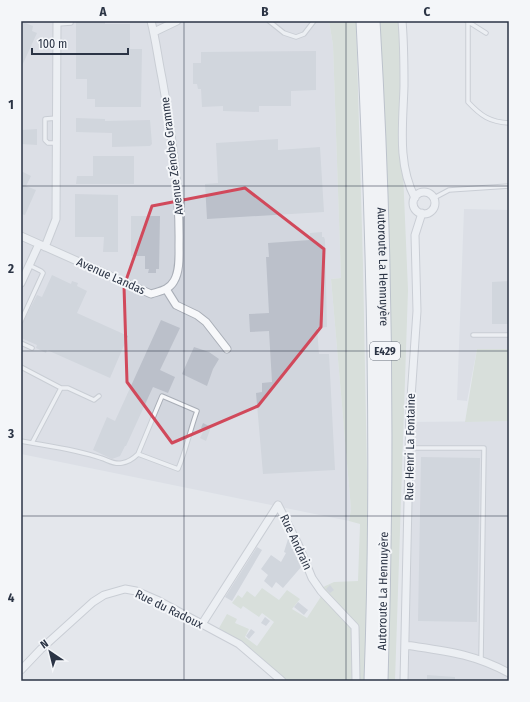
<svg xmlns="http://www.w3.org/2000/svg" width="530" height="702" font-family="'Fira Sans Condensed',sans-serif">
  <rect width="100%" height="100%" fill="#e4e7ec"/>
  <path fill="#d2d6de" d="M21,21H329L333,45L341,278L331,279L351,509L349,521L21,454Z
    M464,209L509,210V349H477L467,401L457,400Z
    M509,421V681H405L408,422Z"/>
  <path fill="#c9d6c5" d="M329,21H356L363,265L369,577L365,681H358V625L321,588L334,582L358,581L360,524L349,521L351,509L331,279L341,278L333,45Z
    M380,21H399L401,47L402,148L408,290L395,681H388L391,335L388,224Z
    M477,349H509V421L465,422Z
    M262,588L279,600L287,590L300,599L292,609L307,618L322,595L352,627L353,681H287L253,651L219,628L227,614L237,619L235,623L249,629L245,637L257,646L274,622L262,613L259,617L243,606L241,609L232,603L238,595L242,598L247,591L255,597Z"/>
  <path fill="#bbc0ca" d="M21,21L33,26L32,31L37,33L21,68Z
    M76,21H105V24H130V49H142L141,107H95V99H87V79H76Z
    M316,51V90L291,91V106H259V112L223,111V106L202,107L201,89H198L197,84H193V63H201V52Z
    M76,118L105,119V121L150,120L152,144L150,146L112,147V133L76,132Z
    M37,129V145L21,144V130Z
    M278,139V150L320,147L324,212L207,219L205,184L218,183L216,143Z
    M93,156H134V184H76L77,176H93Z
    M21,171L31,176L26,186L36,190L25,215L21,214Z
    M75,194L118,195V252H103L104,237H75Z
    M131,216H160L159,269H156V273H148L149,269H145V256H131Z
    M322,232V237H324L325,240L327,327L317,328L319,354H329L335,470L263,474L256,393L262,392V383L272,382L269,331L250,332L249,314L269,313L266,257H269L268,243L310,240V233Z
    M52,275L71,284L72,281L78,283L77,286L87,291L77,313L128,336L110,378L47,350L46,353L36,348L37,345L21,338L22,324L37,295L42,297Z
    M509,281V324H492V282Z
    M161,320L180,328L160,370L175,377L168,393L153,387L126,446H125L120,456L112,459L93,450L107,417L115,421Z
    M194,347L209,352L219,359L213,369L207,386L182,374Z
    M203,423L211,427L206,441L200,438L204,430L201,428Z
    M421,457L480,458L477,622L418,621Z
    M288,539L293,545L291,548L295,551L302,566L283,588L276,582L272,588L264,581L268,575L261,569L271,555L281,562L286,553L284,552Z
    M257,547L262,550L232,601L225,597Z
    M330,585L334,590L330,593L326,589Z
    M298,602L308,610L304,615L294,607Z
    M265,617L270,621L266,626L261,623Z
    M251,629L255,632L249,639L246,636Z
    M427,675L455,677V681H427Z"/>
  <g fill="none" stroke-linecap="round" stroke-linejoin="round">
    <defs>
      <path id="service" d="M269,21L284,33L296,37L304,34L314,21
        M467,21L486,33
        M468,21V102C481,116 490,122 509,123
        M57,24L71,23V21
        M56,143H48L45,140V119L57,118
        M434,198L449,190L509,186
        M21,321L43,273L41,271L29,265
        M473,335H509
        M21,343L32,348
        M21,367L61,388L32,443
        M61,388H68L94,400L99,396
        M21,441C48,446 75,449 101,458C108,460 114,465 122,463C128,462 134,458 138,454L162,396L197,411C190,430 186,451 178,469L138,454
        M409,448H484L481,660"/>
      <path id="minor" d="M402,21C404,43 404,64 404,86C403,123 397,164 415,198
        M154,32L177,21
        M413 203a11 11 0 1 1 22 0a11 11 0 1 1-22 0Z
        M21,236L151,294C160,291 169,290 174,281C180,271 179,256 179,245C180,189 172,133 162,78C158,59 156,40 151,21
        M45,247L56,219L57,21
        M21,283L39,244
        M166,289L176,305L197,315L206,322L227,349
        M202,624L278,505L298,544L312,578L321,591L355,627L356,681
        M405,645C445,651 472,653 509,673
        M21,670L41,649L93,602L104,595L125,589L136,591L159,601L239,644L282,681
        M404,681L410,412L417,311L415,235L422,213"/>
      <g id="motorway">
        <path d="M363,21C374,241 379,461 371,681"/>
        <path id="s1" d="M373,21C386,241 388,461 381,681"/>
      </g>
    </defs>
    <use href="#service" stroke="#a9aeb7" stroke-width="5.5"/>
    <use href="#minor" stroke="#a9aeb7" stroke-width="9"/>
    <use href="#motorway" stroke="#8b94a3" stroke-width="15"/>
    <use href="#service" stroke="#f7f8fa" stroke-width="3.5"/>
    <use href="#minor" stroke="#f7f8fa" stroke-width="7"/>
    <use href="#motorway" stroke="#fff" stroke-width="13"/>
  </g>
  <path d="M0 0H530V702H0ZM245,188L324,249L321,327L258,406L172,443L127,382L124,286L152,206Z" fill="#e4e7ec" fill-opacity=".55" fill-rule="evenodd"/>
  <path fill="none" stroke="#d1495b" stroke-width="3" stroke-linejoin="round" d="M245,188L324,249L321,327L258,406L172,443L127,382L124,286L152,206Z"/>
  <path fill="none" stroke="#2b3445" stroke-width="1" stroke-opacity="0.55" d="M184,21V681M346,21V681M21,186H509M21,351H509M21,516H509"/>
  <g text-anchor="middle" stroke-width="4" stroke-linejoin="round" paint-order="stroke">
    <rect fill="#f4f6f9" stroke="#676e7b" stroke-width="1" x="370" y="342" width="30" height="18" rx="3"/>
    <g font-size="11" font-weight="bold" fill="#2b3445">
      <text x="385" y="355">E429</text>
    </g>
    <g font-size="12" fill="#2b3445" stroke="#f4f6f9">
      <text transform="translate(172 156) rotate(-97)" y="4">Avenue Zénobe Gramme</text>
      <text dy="4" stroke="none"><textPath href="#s1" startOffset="246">Autoroute La Hennuyère</textPath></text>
      <text transform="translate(111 276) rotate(24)" y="4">Avenue Landas</text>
      <text transform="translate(410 447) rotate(-89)" y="4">Rue Henri La Fontaine</text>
      <text transform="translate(296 542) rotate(65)" y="4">Rue Andrain</text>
      <text transform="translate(383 591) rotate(-89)" y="4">Autoroute La Hennuyère</text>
      <text transform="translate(169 609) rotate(26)" y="4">Rue du Radoux</text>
    </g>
  </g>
  <rect width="530" height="702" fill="none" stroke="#f4f6f9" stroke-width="44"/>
  <g transform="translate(50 652) rotate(325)" stroke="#f4f6f9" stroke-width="3" paint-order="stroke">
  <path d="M0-3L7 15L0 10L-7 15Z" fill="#2b3445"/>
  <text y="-6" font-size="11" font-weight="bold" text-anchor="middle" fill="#2b3445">N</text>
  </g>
  <path d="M32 48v6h96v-6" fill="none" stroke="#2b3445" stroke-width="2"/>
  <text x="38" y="48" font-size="12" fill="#2b3445" stroke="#f4f6f9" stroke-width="3" paint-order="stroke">100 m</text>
  <rect x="22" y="22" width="486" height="658" fill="none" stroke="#2b3445" stroke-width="1.5"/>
  <g font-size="13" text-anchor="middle" font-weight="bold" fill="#2b3445">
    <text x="103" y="16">A</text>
    <text x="265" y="16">B</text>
    <text x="427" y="16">C</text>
    <text x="11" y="109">1</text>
    <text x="11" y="273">2</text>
    <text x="11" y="438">3</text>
    <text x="11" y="602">4</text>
  </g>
</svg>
